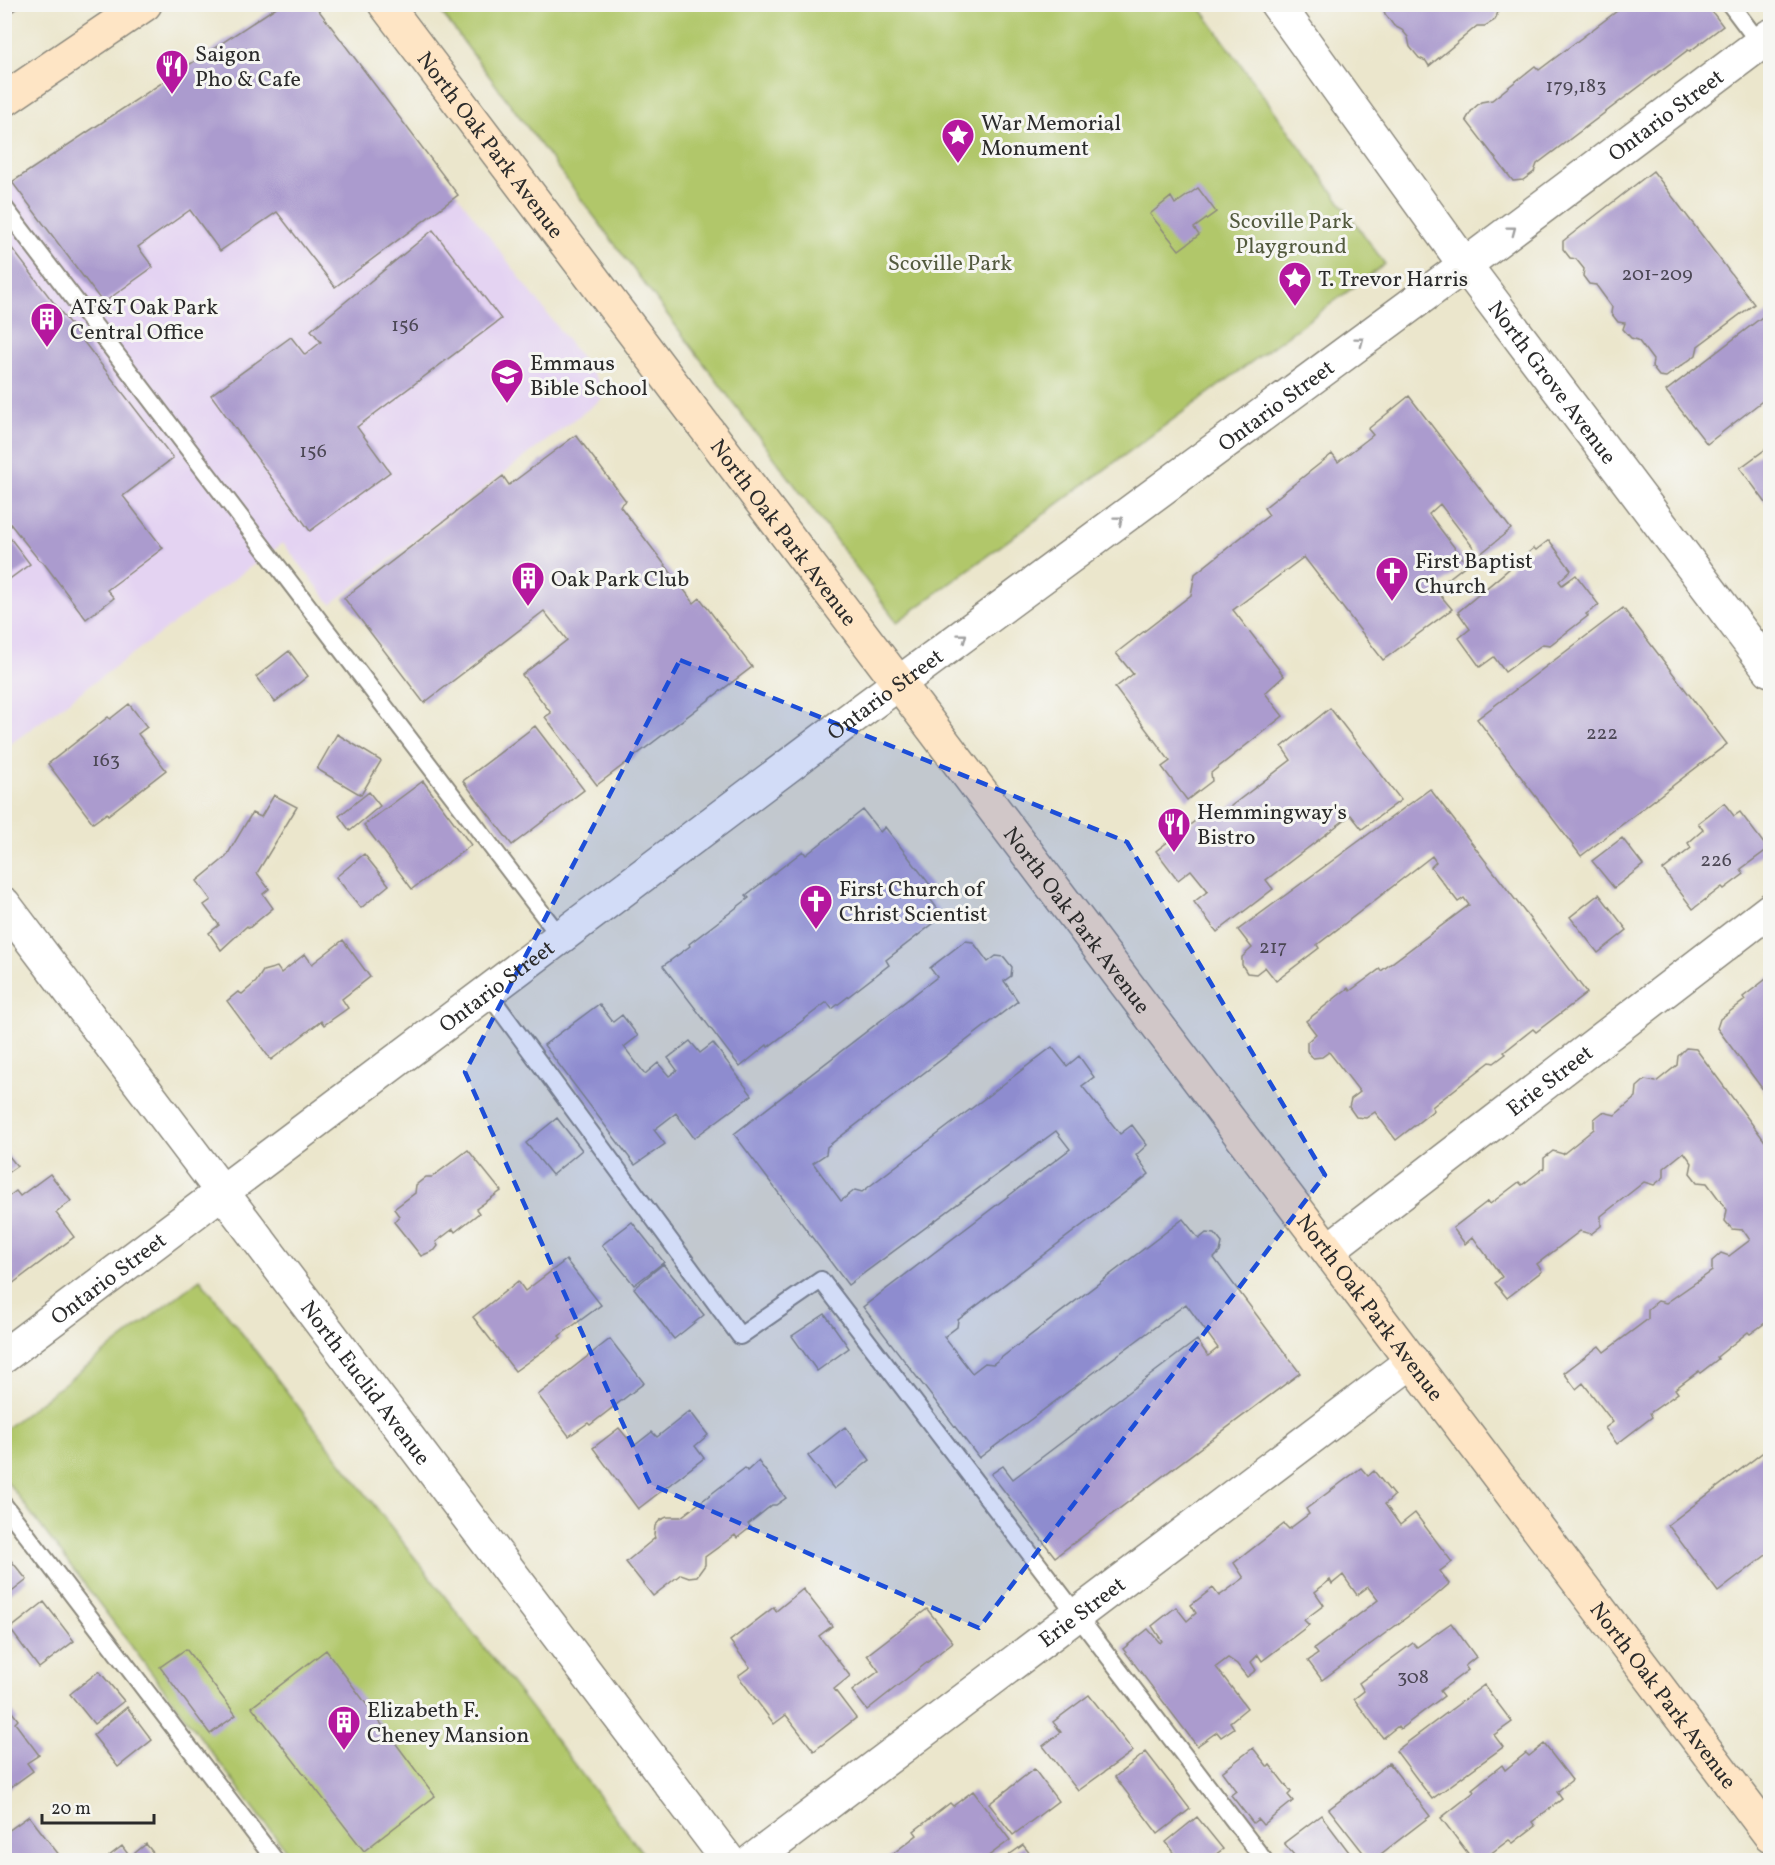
<svg xmlns="http://www.w3.org/2000/svg" width="1775" height="1865" font-family="Vollkorn,serif">
  <rect width="100%" height="100%" fill="#f6f6f2"/>
  <filter id="ink" filterUnits="userSpaceOnUse"><feTurbulence type="fractalNoise" baseFrequency=".0167" numOctaves="2"/><feDisplacementMap in="SourceGraphic" scale="12" xChannelSelector="R" yChannelSelector="G"/><feConvolveMatrix kernelMatrix="1 2 1 2 8 2 1 2 1" color-interpolation-filters="sRGB"/></filter>
  <filter id="wash" filterUnits="userSpaceOnUse"><feTurbulence type="fractalNoise" baseFrequency=".008" numOctaves="4" result="noise"/><feDisplacementMap in="SourceGraphic" scale="24" xChannelSelector="R" yChannelSelector="G"/><feGaussianBlur stdDeviation="1.35" result="paint"/><feColorMatrix in="noise" values="0 0 0 0 0 0 0 0 0 0 0 0 0 0 0 0 0 1.4 0 .05"/><feComposite in="paint" operator="in"/></filter>
  <g filter="url(#wash)">
    <rect width="100%" height="100%" fill="#ebe6cc"/>
    <path fill="#e4d3f2" d="M281,5H314L608,394L331,604L283,543L5,748V187Z"/>
    <path fill="#b1c76b" stroke="#6e794b" stroke-width="1.5" d="M436,5H1198L1385,264L897,622Z
      M200,1279L648,1860H293L5,1479V1429Z"/>
    <g id="blocks">
      <path fill="#ab9bce" d="M4,4H23L4,17Z
        M281,4H314L458,195L335,287L277,212L220,251L190,210L138,247L153,267L103,303L12,182Z
        M1382,4H1507L1498,12L1495,20L1485,26H1477L1429,66L1426,61L1419,58L1410,47L1408,37L1402,30L1394,26L1385,14Z
        M1625,5H1707L1723,26L1690,51L1688,50L1537,164L1534,172L1523,180L1513,181L1466,120L1472,110L1481,102L1492,100L1535,66L1539,70Z
        M1653,171L1754,304L1698,346L1696,355L1666,377L1659,376L1652,367L1653,360L1638,340L1631,338L1623,329L1625,323L1618,322L1611,313L1612,307L1596,285L1589,284L1583,276L1584,269L1576,259L1570,258L1563,249V241Z
        M1198,188L1216,212L1194,228L1199,235L1179,250L1150,214L1171,197L1175,204Z
        M433,230L501,319L357,427L390,472L310,531L211,395L291,337L305,355L321,342L311,330Z
        M4,238L173,458L123,496L163,548L107,590L114,598L86,619L43,562L38,559L4,516Z
        M1770,311V395L1707,444L1666,391Z
        M1409,396L1511,529L1479,555L1440,504L1429,514L1467,564L1435,589L1452,609L1383,660L1304,557L1233,610L1284,676L1265,693L1283,716L1211,773L1212,781L1187,800L1162,767L1170,761L1115,688L1133,674L1116,653L1191,595L1195,574L1269,515L1264,508L1332,454L1338,462L1373,435L1368,429Z
        M576,435L626,501L620,506L694,603L700,598L752,667L597,785L545,717L551,713L522,675L567,640L544,611L424,703L344,598L503,476L509,485Z
        M1770,446V506L1769,507L1740,468Z
        M4,530L30,564L4,583Z
        M1549,540L1571,570L1559,581L1562,585L1576,575L1599,605L1586,614L1588,616L1550,645L1543,644L1505,672L1494,657L1480,667L1459,638L1470,629L1458,612L1534,548L1536,550Z
        M1623,608L1727,744L1581,856L1477,719Z
        M289,651L308,676L275,702L256,677Z
        M129,704L147,727L138,734L166,770L108,815L107,813L93,823L48,764L108,717L110,719Z
        M1330,708L1401,800L1362,829L1351,815L1266,880L1273,889L1217,932L1194,902L1208,891L1191,870L1178,880L1156,851L1212,808L1218,816L1291,760L1282,747Z
        M535,726L584,790L512,845L463,781Z
        M337,734L381,761L361,795L317,769Z
        M423,781L471,845L412,889L364,825Z
        M1430,789L1587,993L1536,1032L1533,1029L1504,1052L1506,1054L1494,1063L1490,1062L1432,1107L1434,1110L1396,1140L1375,1112L1366,1118L1356,1117L1349,1107L1351,1099L1360,1092L1329,1052L1322,1057L1313,1058L1307,1051V1042L1316,1034L1306,1021L1348,988L1350,991L1380,969L1381,971L1469,905L1464,898L1458,902L1431,867L1436,862L1432,856L1317,945L1319,948L1276,981L1265,967L1256,974L1247,973L1242,965V957L1252,948L1238,930Z
        M369,792L380,806L350,831L339,816Z
        M274,795L297,807L257,873L269,889L263,894L273,908L249,928L247,926L221,950L209,933L219,925L204,905L211,900L197,881L226,857L252,813L261,817Z
        M1724,803L1734,816L1740,812L1768,849L1741,869L1744,874L1724,889L1722,887L1693,909L1663,870L1691,848L1688,843L1703,830L1698,823Z
        M863,810L880,832L885,827L931,886L924,891L943,916L886,960L889,965L832,1009L827,1002L768,1047L767,1045L740,1067L663,966L690,946L689,944L749,898L746,895L803,851L806,855Z
        M1622,838L1643,865L1614,888L1592,861Z
        M364,854L389,885L361,908L336,877Z
        M1599,894L1627,930L1598,953L1570,917Z
        M343,940L370,977L342,999L348,1008L324,1025L321,1021L271,1060L227,1001L238,992L242,994L256,982L263,971L277,967L281,973L305,954L312,964Z
        M965,941L973,942L988,962L996,956L1004,957L1012,967L1011,976L1004,981L1018,1001L827,1147L826,1154L813,1163L841,1201L855,1190L862,1192L1052,1047L1067,1066L1079,1056L1094,1077L1082,1086L1120,1134L1132,1125L1147,1145L1136,1155L1149,1174L958,1320L957,1327L944,1337L972,1373L985,1363L993,1364L1183,1219L1199,1239L1206,1233L1215,1234L1222,1243L1220,1252L1214,1258L1300,1373L1055,1557L991,1474L1003,1466L1013,1479L1197,1340L1208,1356L1218,1348L1186,1304L979,1458L863,1307L1070,1149L1056,1131L848,1285L734,1134L937,977L930,968Z
        M1770,976V1052L1769,1053L1770,1055V1099L1717,1028L1720,1019L1745,1000L1743,997Z
        M599,1004L613,1022L622,1015L638,1036L624,1047L645,1074L658,1063L669,1076L677,1070L668,1058L690,1041L700,1053L713,1043L752,1095L694,1138L676,1113L654,1130L665,1144L635,1165L544,1045Z
        M1686,1048L1696,1049L1770,1148V1315L1768,1317L1769,1320L1750,1334L1748,1332L1717,1357L1718,1359L1700,1373L1699,1371L1675,1389L1678,1393L1650,1413L1652,1417L1617,1444L1605,1428L1613,1422L1583,1383L1576,1389L1564,1373L1599,1346L1604,1352L1648,1319V1309L1658,1301L1666,1303L1712,1271V1261L1721,1253L1729,1256L1750,1240L1743,1230L1732,1229L1725,1221L1727,1210L1707,1183L1697,1182L1690,1173L1692,1163L1684,1152L1664,1168V1177L1654,1185L1644,1182L1601,1216V1226L1591,1234L1580,1231L1537,1264L1542,1271L1507,1298L1495,1283L1502,1277L1473,1237L1465,1244L1453,1228L1488,1201L1490,1204L1519,1182L1522,1185L1544,1168V1158L1553,1151L1563,1154L1594,1129V1119L1603,1112L1615,1115L1636,1097L1637,1087L1645,1080L1656,1082L1677,1065L1678,1056Z
        M557,1118L582,1150L552,1175L526,1143Z
        M4,1150L17,1166L4,1175Z
        M468,1150L501,1191L476,1209L479,1213L455,1232L453,1229L436,1242L438,1246L435,1250L421,1256L394,1222L399,1216L394,1209L415,1193L416,1185L426,1177H432Z
        M50,1174L71,1201L56,1213L74,1237L12,1284L4,1273V1200L16,1191L20,1196Z
        M632,1222L664,1262L634,1285L602,1245Z
        M566,1260L601,1305L559,1336L561,1338L515,1371L473,1317L518,1281L525,1291Z
        M663,1264L704,1315L674,1339L634,1288Z
        M825,1314L849,1348L817,1371L792,1336Z
        M610,1339L644,1383L590,1425L588,1423L569,1436L538,1395Z
        M690,1411L708,1435L695,1446L704,1458L638,1509L593,1448L619,1428L634,1446L652,1432L657,1437Z
        M845,1427L870,1460L834,1489L808,1456Z
        M1770,1447V1552L1718,1592L1668,1525Z
        M758,1461L786,1498L776,1505H772L748,1524L751,1527L737,1538L735,1535L705,1557V1565L697,1576L689,1577L681,1574L653,1596L626,1562L655,1538L654,1535L655,1526L660,1520L667,1517H681L745,1468L747,1471Z
        M1361,1468L1368,1476L1374,1471L1394,1496L1385,1504L1400,1525L1415,1513L1452,1562L1440,1571L1449,1584L1433,1598L1322,1680L1308,1661L1318,1654L1314,1649L1378,1600L1368,1587L1357,1595L1343,1575L1332,1584L1330,1580L1315,1592L1324,1605L1304,1620L1309,1625L1262,1661L1258,1655L1251,1662L1256,1670L1247,1677L1237,1664L1228,1658L1216,1667L1247,1708L1230,1722L1234,1728L1221,1737L1217,1732L1197,1746L1123,1649L1148,1629L1160,1643L1162,1641L1152,1626L1176,1607L1187,1621L1196,1613L1191,1605L1213,1588L1219,1596L1244,1578L1234,1563L1284,1524L1289,1529L1309,1514L1306,1509Z
        M4,1552L27,1580L4,1598Z
        M803,1589L832,1626L819,1636L850,1676L834,1689L856,1718L814,1751L786,1715L774,1724L738,1676L750,1667L730,1641L774,1607L776,1611Z
        M44,1602L74,1641L39,1668L10,1629Z
        M927,1609L953,1642L867,1710L852,1691L879,1671L867,1655Z
        M1451,1623L1476,1657L1465,1666L1468,1670L1440,1691L1444,1696L1400,1729L1398,1726L1383,1738L1354,1699L1364,1691L1359,1683L1413,1643L1417,1647Z
        M186,1649L236,1715L210,1734L160,1667Z
        M326,1650L435,1796L364,1851L252,1707Z
        M99,1671L124,1701L94,1724L70,1694Z
        M1484,1685L1512,1722L1494,1735L1503,1747L1432,1799L1396,1751Z
        M1089,1695L1133,1751L1078,1791L1043,1746L1061,1732L1053,1722Z
        M127,1707L152,1740L118,1767L93,1735Z
        M9,1708L18,1720L15,1723L39,1755L27,1763L33,1771L4,1792V1712Z
        M1544,1744L1572,1780L1557,1792L1562,1799L1532,1822L1535,1826L1513,1843L1509,1840L1482,1860H1473L1441,1818L1474,1792L1472,1789L1502,1765L1505,1770L1526,1753L1529,1756Z
        M1253,1748L1268,1767L1270,1765L1291,1792L1288,1795L1293,1801L1263,1825L1258,1819L1253,1823L1231,1795L1236,1791L1222,1772Z
        M1146,1752L1190,1809L1158,1834L1115,1777Z
        M1389,1763L1430,1816L1373,1860H1369L1329,1809Z
        M1034,1769L1058,1801L1013,1835L989,1804Z
        M973,1791L1010,1840L983,1860H888L886,1859L917,1835L914,1831L950,1803L953,1806Z
        M1321,1815L1355,1860H1298L1284,1843Z
        M29,1816L60,1856L54,1860H4V1834Z
        M1197,1817L1223,1849L1208,1860H1180L1166,1842Z
        M146,1844L159,1860H104L122,1846L130,1857Z
        M1023,1845L1035,1860H1002Z"/>
    </g>
  </g>
  <g filter="url(#ink)">
    <use href="#blocks" fill-opacity="0" stroke="#8b887c" stroke-width="1.5"/>
    <g fill="none" stroke-linecap="round" stroke-linejoin="round">
      <defs>
        <path id="lane" d="M1730,4L1760,44
          M4,207L561,938
          M488,993L740,1336L821,1280L1264,1860
          M4,1505L275,1860"/>
        <g id="street">
          <path id="s1" d="M1277,4L1465,265L1770,670"/>
          <path id="s2" d="M4,904L728,1860"/>
          <path id="s3" d="M1328,1250L1770,910"/>
          <path id="s4" d="M4,1356L861,711L1465,265L1770,36"/>
          <path id="s5" d="M753,1860L1412,1361"/>
        </g>
        <g id="secondary">
          <path id="s6" d="M385,4L1770,1835"/>
          <path d="M4,100L145,4"/>
        </g>
      </defs>
      <use href="#lane" stroke="#8b887c" stroke-width="20"/>
      <use href="#street" stroke="#8b887c" stroke-width="36"/>
      <use href="#secondary" stroke="#8b887c" stroke-width="36"/>
      <use href="#lane" stroke="#fff" stroke-width="16"/>
      <use href="#street" stroke="#fff" stroke-width="33"/>
      <use href="#secondary" stroke="#fee5c5" stroke-width="33"/>
    </g>
    <defs><path id="oneway-chevron" d="M-2-3.5L2.5 0L-2 3.5" fill="none" stroke-width="1.6" stroke-linecap="round" stroke-linejoin="round" transform="scale(1.5)"/></defs>
    <g stroke="#a0a0a0">
      <use href="#oneway-chevron" transform="translate(1512 230) rotate(-37)"/>
      <use href="#oneway-chevron" transform="translate(1360 341) rotate(-37)"/>
      <use href="#oneway-chevron" transform="translate(1119 520) rotate(-37)"/>
      <use href="#oneway-chevron" transform="translate(963 637) rotate(-37)"/>
    </g>
  </g>
  <path fill="#1d4ed8" fill-opacity="0.2" stroke="#1d4ed8" stroke-width="4.5" stroke-dasharray="12 8" stroke-linejoin="round" d="M680,660L1127,842L1325,1175L979,1628L650,1484L465,1072Z"/>
  <defs>
    <symbol id="restaurant-pin" viewBox="-11 -11 22 30"><path d="M0 17L-7.5 6A9.5 9.5 0 1 1 7.5 6Z" fill="#b5179e" stroke="#f6f6f2"/><path d="M-5-6h1v4h1v-4h1v4h1v-4h1v5L-1.5 .5V6h-2V.5L-5-1ZM5-6V6H3V1.5H1.5Q1.5-4 5-6Z" fill="#fff"/></symbol>
    <symbol id="sight-pin" viewBox="-11 -11 22 30"><path d="M0 17L-7.5 6A9.5 9.5 0 1 1 7.5 6Z" fill="#b5179e" stroke="#f6f6f2"/><path d="M0-6L1.8-2.2L6-1.7L2.9 1.2L3.7 5.4L0 3.3L-3.7 5.4L-2.9 1.2L-6-1.7L-1.8-2.2Z" fill="#fff"/></symbol>
    <symbol id="building-pin" viewBox="-11 -11 22 30"><path d="M0 17L-7.5 6A9.5 9.5 0 1 1 7.5 6Z" fill="#b5179e" stroke="#f6f6f2"/><path d="M-4-6H4V6H1V3H-1V6H-4ZM-2.5-4.3h1.7v1.8h-1.7ZM.8-4.3h1.7v1.8H.8ZM-2.5-1h1.7V.8h-1.7ZM.8-1h1.7V.8H.8Z" fill="#fff"/></symbol>
    <symbol id="school-pin" viewBox="-11 -11 22 30"><path d="M0 17L-7.5 6A9.5 9.5 0 1 1 7.5 6Z" fill="#b5179e" stroke="#f6f6f2"/><path d="M0-5L7-2L0 1L-7-2ZM-4 1L0 2.5L4 1V4Q0 6-4 4Z" fill="#fff"/></symbol>
    <symbol id="church-pin" viewBox="-11 -11 22 30"><path d="M0 17L-7.5 6A9.5 9.5 0 1 1 7.5 6Z" fill="#b5179e" stroke="#f6f6f2"/><path d="M-1.2-6h2.4v3.5h3.3v2.4h-3.3V6h-2.4V-.1h-3.3v-2.4h3.3Z" fill="#fff"/></symbol>
  </defs>
  <g fill-rule="evenodd">
    <use href="#restaurant-pin" x="153" y="47" width="38" height="52"/>
    <use href="#sight-pin" x="939" y="116" width="38" height="52"/>
    <use href="#sight-pin" x="1276" y="259" width="38" height="52"/>
    <use href="#building-pin" x="28" y="300" width="38" height="52"/>
    <use href="#school-pin" x="488" y="356" width="38" height="52"/>
    <use href="#church-pin" x="1373" y="554" width="38" height="52"/>
    <use href="#building-pin" x="509" y="559" width="38" height="52"/>
    <use href="#restaurant-pin" x="1155" y="805" width="38" height="52"/>
    <use href="#church-pin" x="797" y="882" width="38" height="52"/>
    <use href="#building-pin" x="325" y="1703" width="38" height="52"/>
  </g>
  <g text-anchor="middle" stroke-width="6" stroke-linejoin="round" paint-order="stroke">
    <g font-size="20" fill="#4b4754">
      <text x="1576" y="92">179,183</text>
      <text x="1657" y="280">201-209</text>
      <text x="405" y="331">156</text>
      <text x="313" y="457">156</text>
      <text x="1602" y="739">222</text>
      <text x="106" y="766">163</text>
      <text x="1716" y="866">226</text>
      <text x="1273" y="953">217</text>
      <text x="1413" y="1683">308</text>
    </g>
    <g font-size="22" fill="#2b2b2b" stroke="#f6f6f2" text-anchor="start">
      <text x="195" y="61">Saigon<tspan x="195" dy="25">Pho &amp; Cafe</tspan></text>
      <text x="981" y="130">War Memorial<tspan x="981" dy="25">Monument</tspan></text>
      <text x="1318" y="286">T. Trevor Harris</text>
      <text x="70" y="314">AT&amp;T Oak Park<tspan x="70" dy="25">Central Office</tspan></text>
      <text x="530" y="370">Emmaus<tspan x="530" dy="25">Bible School</tspan></text>
      <text x="1415" y="568">First Baptist<tspan x="1415" dy="25">Church</tspan></text>
      <text x="551" y="586">Oak Park Club</text>
      <text x="1197" y="819">Hemmingway's<tspan x="1197" dy="25">Bistro</tspan></text>
      <text x="839" y="896">First Church of<tspan x="839" dy="25">Christ Scientist</tspan></text>
      <text x="367" y="1717">Elizabeth F.<tspan x="367" dy="25">Cheney Mansion</tspan></text>
    </g>
    <g font-size="22" fill="#2b2b2b" stroke="#f6f6f2">
      <text dy="8" stroke="none"><textPath href="#s4" startOffset="2074">Ontario Street</textPath></text>
      <text dy="8" stroke="none"><textPath href="#s6" startOffset="176">North Oak Park Avenue</textPath></text>
      <text dy="8" stroke="none"><textPath href="#s1" startOffset="468">North Grove Avenue</textPath></text>
      <text dy="8" stroke="none"><textPath href="#s4" startOffset="1588">Ontario Street</textPath></text>
      <text dy="8" stroke="none"><textPath href="#s6" startOffset="662">North Oak Park Avenue</textPath></text>
      <text dy="8" stroke="none"><textPath href="#s4" startOffset="1102">Ontario Street</textPath></text>
      <text dy="8" stroke="none"><textPath href="#s6" startOffset="1148">North Oak Park Avenue</textPath></text>
      <text dy="8" stroke="none"><textPath href="#s4" startOffset="616">Ontario Street</textPath></text>
      <text dy="8" stroke="none"><textPath href="#s3" startOffset="279">Erie Street</textPath></text>
      <text dy="8" stroke="none"><textPath href="#s4" startOffset="130">Ontario Street</textPath></text>
      <text dy="8" stroke="none"><textPath href="#s6" startOffset="1634">North Oak Park Avenue</textPath></text>
      <text dy="8" stroke="none"><textPath href="#s2" startOffset="600">North Euclid Avenue</textPath></text>
      <text dy="8" stroke="none"><textPath href="#s5" startOffset="412">Erie Street</textPath></text>
      <text dy="8" stroke="none"><textPath href="#s6" startOffset="2120">North Oak Park Avenue</textPath></text>
    </g>
    <g font-size="22" fill="#535a3e" stroke="#f6f6f2">
      <text x="1291" y="228">Scoville Park<tspan x="1291" dy="25">Playground</tspan></text>
      <text x="950" y="270">Scoville Park</text>
    </g>
  </g>
  <rect width="1775" height="1865" fill="none" stroke="#f6f6f2" stroke-width="24"/>
  <path d="M42 1814v9h112v-9" fill="none" stroke="#2b2b2b" stroke-width="3"/>
  <text x="51" y="1814" font-size="18" fill="#2b2b2b" stroke="#f6f6f2" stroke-width="4.5" paint-order="stroke">20 m</text>
</svg>
